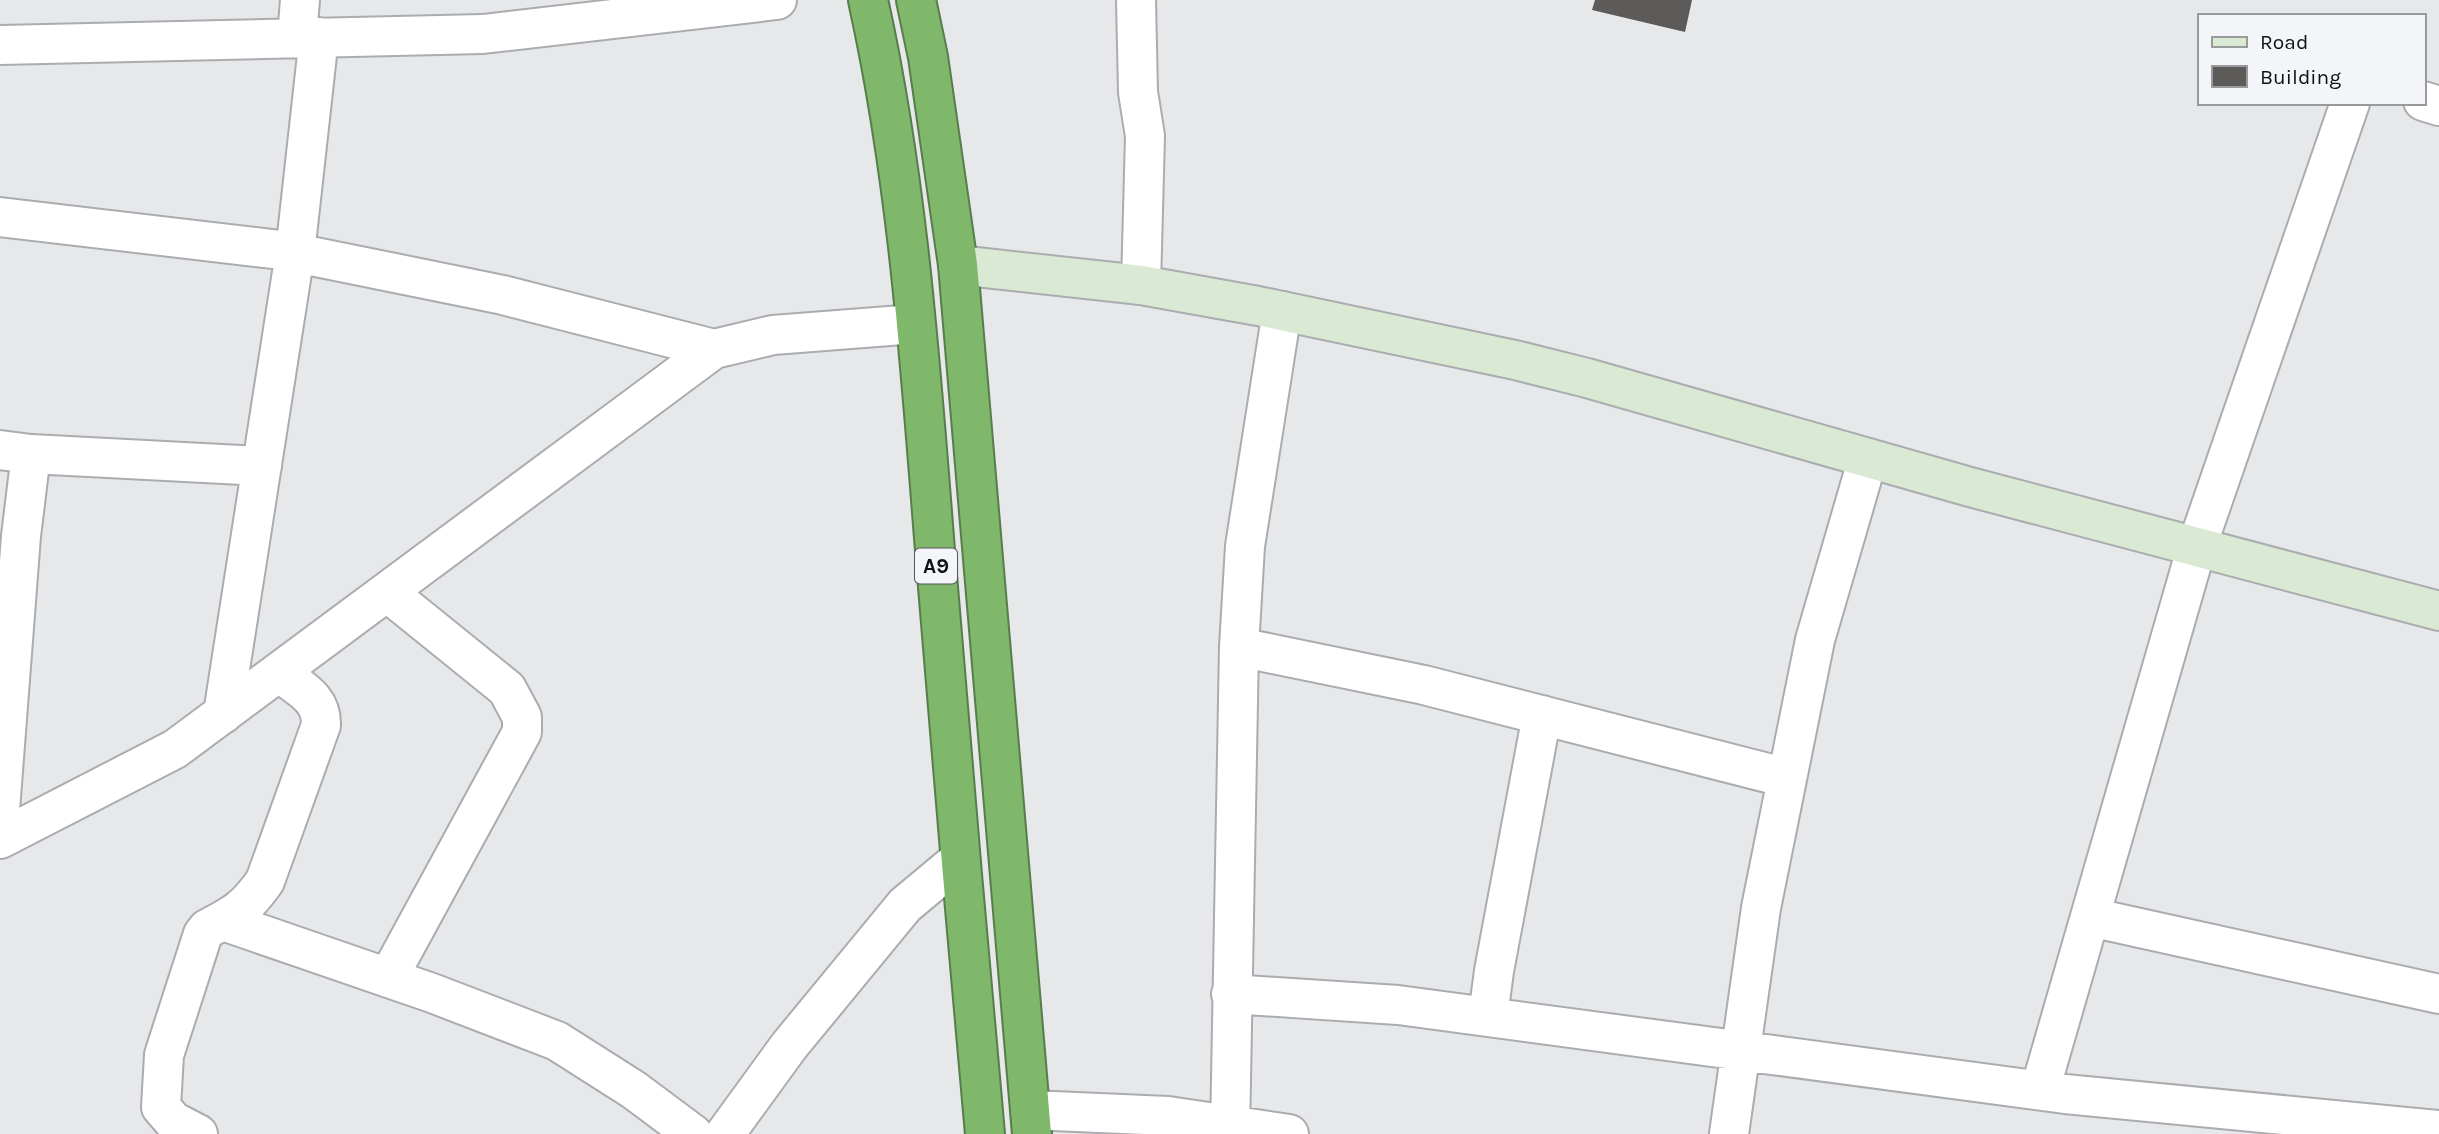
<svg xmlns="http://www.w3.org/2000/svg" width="2439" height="1134" font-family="Karla,sans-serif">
  <rect width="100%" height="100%" fill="#e6e8ea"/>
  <path fill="#5d5b59" d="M1595,0H1692L1685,32L1592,10Z"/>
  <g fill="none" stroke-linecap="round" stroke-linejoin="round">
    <defs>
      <path id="street" d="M1136,0L1138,92L1145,136L1141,285
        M297,37L300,0
        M0,45L483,34L777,0
        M2423,101L2439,106
        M0,217L281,250L503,295L714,349
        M0,450L31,454L262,466
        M387,592L507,689L522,717V732L388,978
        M1239,647L1424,685L1787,778
        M223,714L295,253L319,37
        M0,810L21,536L31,454
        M0,839L175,749L714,349L773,335L915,324
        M2090,917L2439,994
        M223,921L432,993L557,1041L634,1090L693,1134
        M1231,994L1398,1005L2065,1094L2439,1130
        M1488,1016L1494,971L1542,715
        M2040,1090L2197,546L2350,103
        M1030,1110L1168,1116L1289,1134
        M198,1134L173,1121L161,1107L164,1055L203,934L207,929C236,914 246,908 265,881L321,725C322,698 300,689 280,673
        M725,1134L789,1046L905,905L959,860
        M1230,1134L1239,647L1245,546L1282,311
        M1729,1134L1761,908L1815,640L1868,458"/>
      <path id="secondary" d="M958,265L1141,285L1258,306L1515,360L1587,378L1970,487L2439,611"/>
      <path id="highway" d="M868,0C909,185 921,375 936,563C951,753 968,944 985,1134
        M916,0L928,57L958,265L1032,1134"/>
    </defs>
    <use href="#street" stroke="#aaacaf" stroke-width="42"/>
    <use href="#secondary" stroke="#aaacaf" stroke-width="42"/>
    <use href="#highway" stroke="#587d4c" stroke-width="42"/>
    <use href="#street" stroke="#fff" stroke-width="38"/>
    <use href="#secondary" stroke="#d9e9d3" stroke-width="38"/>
    <use href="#highway" stroke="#7fb76b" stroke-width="38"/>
  </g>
  <g text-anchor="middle" stroke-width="7" stroke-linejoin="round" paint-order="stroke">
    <rect fill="#f3f5f8" stroke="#545557" stroke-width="2" x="915" y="548.5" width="42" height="35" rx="5"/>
    <g font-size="21" font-weight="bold" fill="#101112">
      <text x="936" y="573">A9</text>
    </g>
  </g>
  <rect x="2198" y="14" width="228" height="91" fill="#f3f5f8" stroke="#989a9c" stroke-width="2"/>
  <rect x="2212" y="37" width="35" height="10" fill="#d9e9d3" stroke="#989a9c" stroke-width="2"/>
  <text x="2260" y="49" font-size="21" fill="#101112">Road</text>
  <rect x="2212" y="66" width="35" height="21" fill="#5d5b59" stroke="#989a9c" stroke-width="2"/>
  <text x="2260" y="84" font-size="21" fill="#101112">Building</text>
</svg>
